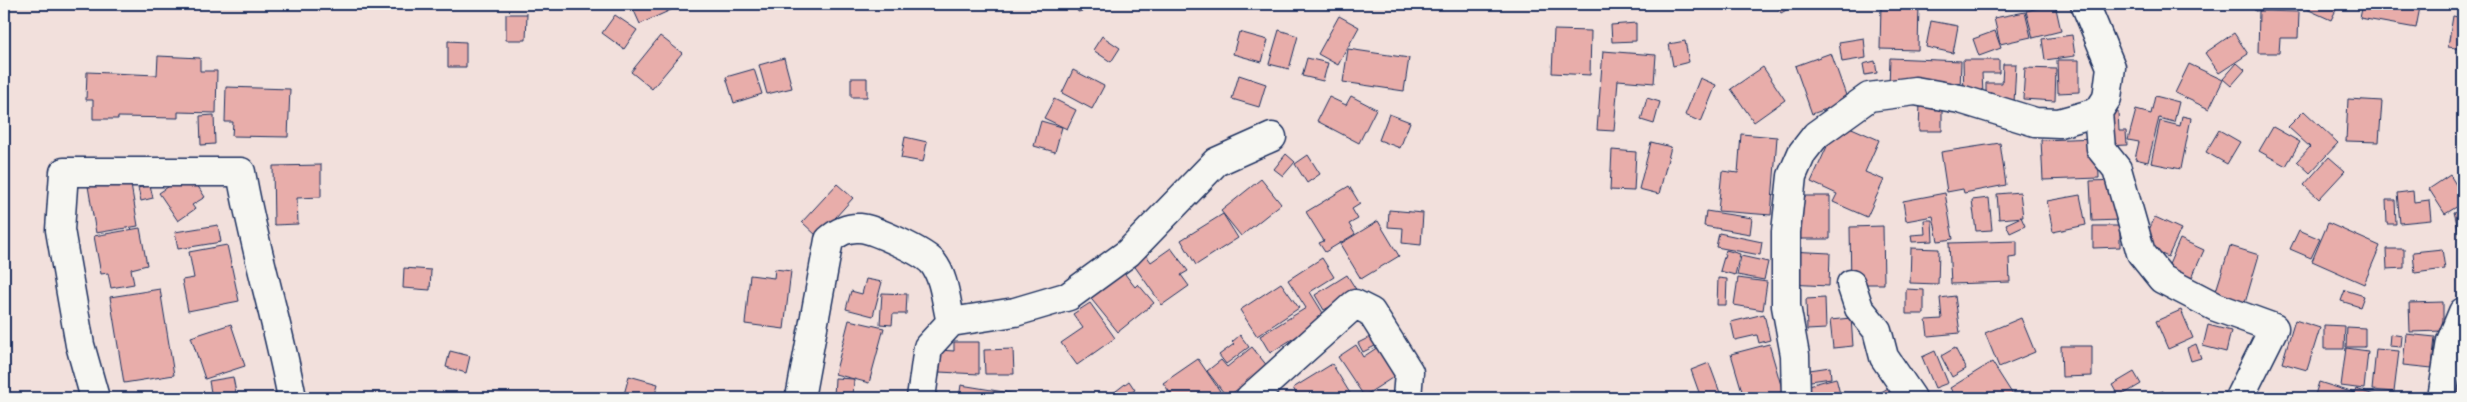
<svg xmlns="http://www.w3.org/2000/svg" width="2467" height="402" font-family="Kalam,sans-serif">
  <rect width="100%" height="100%" fill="#f2e0dc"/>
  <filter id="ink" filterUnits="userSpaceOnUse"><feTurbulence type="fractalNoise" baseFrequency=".02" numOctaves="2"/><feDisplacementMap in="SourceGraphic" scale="10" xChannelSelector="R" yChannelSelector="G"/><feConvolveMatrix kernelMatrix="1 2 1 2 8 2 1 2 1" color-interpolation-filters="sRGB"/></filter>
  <g filter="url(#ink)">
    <path fill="#e8adaa" stroke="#1b2f5e" d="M631,4H684L640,24Z
      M1076,4H1102V6L1078,12Z
      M1776,4H1797L1781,13Z
      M1881,4H1919L1918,50L1880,49Z
      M2055,4L2061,31L2033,38L2026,11Z
      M2254,4H2273V9L2255,11Z
      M2301,4H2339L2331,20L2300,6Z
      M2363,4H2405L2420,7L2416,28L2360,18Z
      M2259,11L2299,12L2298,38H2280L2279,53H2258Z
      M2025,12L2031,37L2000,44L1994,18Z
      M506,14H527L526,40H506Z
      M615,15L637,30L624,49L602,33Z
      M1339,16L1359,27L1338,65L1318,54Z
      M2453,16L2463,18V49L2448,47Z
      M1931,21L1958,26L1953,53L1926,47Z
      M1636,23V41L1612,42L1611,25Z
      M1279,30L1298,36L1289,69L1269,64Z
      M1554,30L1591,31L1590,75L1552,73Z
      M1995,31L2001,48L1979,56L1973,39Z
      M1239,32L1268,40L1262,62L1233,54Z
      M2234,33L2248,54L2219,73L2205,53Z
      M2072,35L2075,56L2045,60L2042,39Z
      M660,36L682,53L652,89L631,72Z
      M1102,36L1120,48L1111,62L1093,50Z
      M1864,38L1866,58L1842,62L1839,42Z
      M448,41L466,42V67H448Z
      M1685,41L1689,62L1673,66L1669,44Z
      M1348,49L1409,58L1404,91L1343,82Z
      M1603,51L1656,55L1654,83L1618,80L1614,131L1597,130Z
      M1831,53L1848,101L1812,114L1795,66Z
      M158,56L200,58V71H217L216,113L178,112V118L118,117V119H93V100H86L87,72L157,75Z
      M784,58L792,88L767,94L759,65Z
      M1307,58L1328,63L1323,81L1302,76Z
      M1890,58L1961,61L1960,90L1889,87Z
      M1963,60H1999V73H1982L1983,94L1964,95Z
      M2057,60H2079V92L2058,93Z
      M1875,61L1877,73L1865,75L1863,64Z
      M2237,63L2245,70L2231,86L2223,79Z
      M2003,64H2016L2014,103H1986V83H2002Z
      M2189,64L2223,80L2209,109L2175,93Z
      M1763,67L1785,100L1754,122L1731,89Z
      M2025,68L2056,69L2055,101L2023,99Z
      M754,69L762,94L734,103L726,77Z
      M1073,70L1104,86L1092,109L1062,93Z
      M1239,75L1266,84L1259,107L1232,99Z
      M851,78H867V97H851Z
      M1700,78L1716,85L1701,122L1685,115Z
      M226,87L290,89L288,137L232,136L233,122H225Z
      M1351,96L1376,109L1359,143L1317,121L1329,97L1346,105Z
      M2155,96L2179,102L2174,122L2159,118L2148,162L2135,159L2139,142L2128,140L2136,110L2151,114Z
      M1647,98L1660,102L1654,124L1641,120Z
      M1054,99L1076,110L1067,129L1044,118Z
      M2348,99L2382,101L2379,142L2346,141Z
      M1920,103L1942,104V131H1919Z
      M2118,111L2119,131H2126L2127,145L2104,146L2102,112Z
      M2304,111L2338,143L2310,173L2297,161L2310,147L2288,127Z
      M1389,114L1410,122L1400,148L1379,140Z
      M214,115L215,144L201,145L200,116Z
      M2182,116L2191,118L2181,169L2151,163L2160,121L2180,126Z
      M1041,121L1062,127L1055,152L1034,146Z
      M1838,122L1879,140L1865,172L1884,180L1867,217L1833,202L1837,194L1811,182Z
      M2273,127L2300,142L2286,166L2259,151Z
      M2219,130L2240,142L2227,164L2206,152Z
      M1741,134L1777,137L1771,215L1718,211L1722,171L1738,173Z
      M905,137L927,142L923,162L901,158Z
      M2098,138L2099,178L2043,180L2041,140Z
      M1651,142L1671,147L1659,194L1639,189Z
      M2000,143L2006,185L1964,193L1963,189L1947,192L1941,152Z
      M1612,150L1636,152L1634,191L1610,190Z
      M1286,154L1295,162L1283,176L1274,169Z
      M1308,155L1320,174L1307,183L1295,164Z
      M2329,157L2345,171L2319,199L2304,185Z
      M321,165V197L297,198L298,224L274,225L273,166Z
      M189,173L205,197L192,205L195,209L178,221L159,193Z
      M2450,175L2463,196V203L2445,214L2429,189Z
      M130,179L138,226L96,233L88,186Z
      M1261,179L1281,204L1241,236L1221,211Z
      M2118,180L2120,220L2092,221L2090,181Z
      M837,184L853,198L818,237L802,222Z
      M150,185L153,198L141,201L138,188Z
      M1349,186L1360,204L1352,209L1358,219L1349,224L1355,234L1325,252L1319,243L1324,241L1306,212Z
      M2413,191L2414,202L2429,200L2431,220L2400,223L2397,193Z
      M2020,192L2023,217L1999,219L1997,194Z
      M1945,193L1953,239L1938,241L1933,216L1906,221L1903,201Z
      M2080,195L2086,225L2053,232L2047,201Z
      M1794,196H1830V239H1794Z
      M1989,198L1992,230L1976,231L1972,200Z
      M2386,200H2395L2396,224H2387Z
      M1389,210L1423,213L1421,245L1402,243L1403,228L1388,227Z
      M2463,210V243L2462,244L2454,212Z
      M1706,211L1752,218L1750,234L1704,226Z
      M1223,214L1238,238L1196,265L1181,240Z
      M2021,217L2025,226L2010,233L2006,224Z
      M2155,217L2181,229L2168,257L2142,245Z
      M1924,220H1932L1933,241L1912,242L1911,235L1925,234Z
      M1378,221L1399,256L1361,279L1340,244Z
      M2328,223L2380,246L2364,284L2312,261Z
      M218,225L221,242L178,249L175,232Z
      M1883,226L1884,284H1851L1850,227Z
      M2093,226H2120V247L2093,248Z
      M140,228L147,265L131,269L134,284L111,288L108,273L101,274L94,236Z
      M2299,230L2320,239L2311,258L2290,249Z
      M1719,233L1762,242L1760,255L1716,247Z
      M2180,239L2204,250L2189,284L2165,274Z
      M2017,241V257L2009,258L2010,282L1951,284L1949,243Z
      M227,245L239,301L188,311L182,280L194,278L189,252Z
      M1139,245L1151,262L1171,248L1188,271L1181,275L1189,286L1162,305L1126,254Z
      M2230,246L2259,255L2245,303L2215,294Z
      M1911,248L1939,249L1938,284L1910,283Z
      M2386,249H2404V268L2387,269Z
      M2442,249L2445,269L2415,273L2413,252Z
      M1726,250L1740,254L1735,275L1720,271Z
      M1789,251L1830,253L1829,286L1788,284Z
      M1741,256L1768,262L1764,280L1737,275Z
      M1322,258L1334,277L1310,292L1326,318L1270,353L1260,336L1306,308L1288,280Z
      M404,268L431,270L430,290L403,288Z
      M775,269L791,271L784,329L745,324L750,275L774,278Z
      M1121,269L1135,287L1138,284L1154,303L1118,332L1088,295Z
      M1347,275L1357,291L1324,310L1315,295Z
      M1718,278L1727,279L1726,305H1717Z
      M1738,278L1767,282L1763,310L1734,305Z
      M866,279L882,282L873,316L846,309L851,291L862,294Z
      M1281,283L1299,308L1257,336L1240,310Z
      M160,289L174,375L124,383L110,297Z
      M1906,289L1924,290V314H1906Z
      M2345,290L2364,296L2360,307L2341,301Z
      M882,293L907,294L906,314H893L892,325L880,324Z
      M1955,296L1960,333L1928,336L1926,320L1942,319L1940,298Z
      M1825,298L1826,329L1807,330L1806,299Z
      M2443,302V331L2410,332L2409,303Z
      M1090,303L1115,338L1077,365L1061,343L1083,328L1073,314Z
      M2181,310L2193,338L2168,349L2156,321Z
      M1764,314L1770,340L1759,343L1757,335L1735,340L1731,322Z
      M1851,318L1853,346L1833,348L1830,320Z
      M2021,318L2035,352L1999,367L1985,333Z
      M849,320L884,328L869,383L835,374Z
      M2295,320L2320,328L2307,370L2282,363Z
      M231,324L245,366L205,379L191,337Z
      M2208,325L2231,331L2226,352L2203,346Z
      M2324,325L2345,326L2344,349H2324Z
      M2347,327L2365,328V347H2346Z
      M2390,334L2402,336L2401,347L2389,346Z
      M2406,334L2435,337L2432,368L2403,365Z
      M1240,335L1249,347L1226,364L1219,355L1234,344L1232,342Z
      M1372,336L1377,345L1363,352L1358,343Z
      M954,342H979V374L939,372V350L954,351Z
      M1384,343L1403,371L1364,396L1338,357L1356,345L1363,357Z
      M1769,344L1783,392L1761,398H1744L1731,354Z
      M2196,344L2201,358L2191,361L2187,348Z
      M2061,346H2092V376L2062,377Z
      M1252,347L1268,367L1227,397L1207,371L1221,360L1227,367Z
      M1955,348L1966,369L1952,377L1941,356Z
      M2346,348L2368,351L2364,389L2341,386Z
      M1013,349L1014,374H985L984,350Z
      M2376,349L2399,351L2394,392L2372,390Z
      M450,351L470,356L466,373L446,367Z
      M1935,351L1948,383L1935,388L1922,357Z
      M1198,359L1220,391L1210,398H1174L1163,383Z
      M1992,362L2015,398H1956L1950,388Z
      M1709,363L1722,398H1701L1691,370Z
      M1332,364L1353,398H1299L1293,388Z
      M1830,367L1831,378L1804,382L1803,371Z
      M2134,372L2141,384L2119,397L2112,385Z
      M629,376L658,384L654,398H623Z
      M233,377L237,398H212L209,381Z
      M835,378L854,379L853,398L834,397Z
      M1836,378L1841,398H1809L1805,386Z
      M1129,381L1135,390L1123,398H1107Z
      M2319,382L2354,393L2352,398H2314Z
      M961,385L1016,394L1015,398H959Z
      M2455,386L2463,387V398H2454Z
      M1890,387L1897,398H1878L1876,395Z
      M2356,389L2377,396L2376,398H2353Z
      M2163,391L2166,398H2143Z"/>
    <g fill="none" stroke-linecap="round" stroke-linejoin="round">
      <defs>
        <path id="street" d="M2098,112L2101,149L2117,169L2141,253L2162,279L2216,307L2274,328L2239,398
          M1851,284L1859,308L1877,330L1884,357L1912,398
          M95,398L80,345L60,230L64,172H241C254,248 278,322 292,398
          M800,398L829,240C838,232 847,227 860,228C874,229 924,252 933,263C945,278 946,304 951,322
          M921,398L928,347L951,322L1015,312L1069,296L1128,253L1216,162L1272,137
          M1250,398L1355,304L1371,312L1409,372L1407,398
          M1796,398L1795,355L1786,306V232L1792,176L1802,153L1816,135L1869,97L1915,91L1960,99L2035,122L2059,123L2098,112L2107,98L2111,67L2085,4
          M2442,398L2451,341L2463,312"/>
      </defs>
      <use href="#street" stroke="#1b2f5e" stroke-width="31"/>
      <use href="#street" stroke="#f6f6f2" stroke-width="28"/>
    </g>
  </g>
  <rect width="2467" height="402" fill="none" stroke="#f6f6f2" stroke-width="20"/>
  <rect x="10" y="10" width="2447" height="382" fill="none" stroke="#1b2f5e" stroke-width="2" filter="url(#ink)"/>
</svg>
